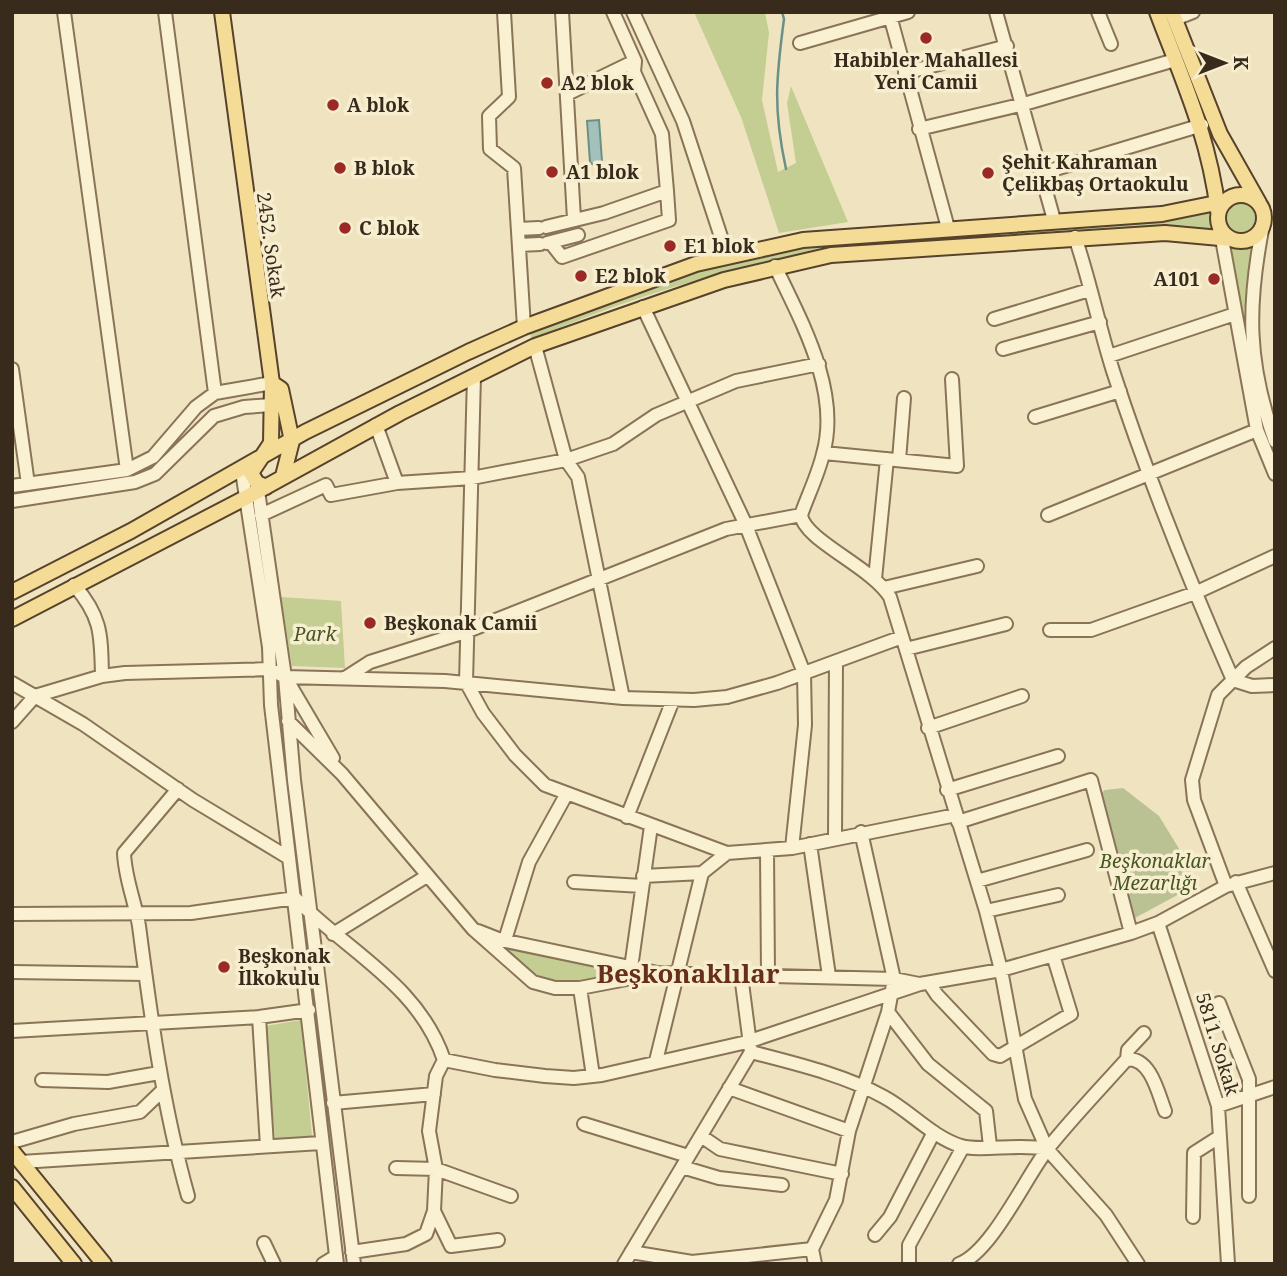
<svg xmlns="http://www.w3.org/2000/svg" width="1287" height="1276" font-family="'Noto Serif',serif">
  <rect width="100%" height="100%" fill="#f0e4c0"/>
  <path fill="#c4ce93" d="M694,12H765L769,33L762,100L778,172L796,163L787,103L791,86L848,222L779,233L741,117Z
    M1226 217a15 15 0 1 1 30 0a15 15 0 1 1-30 0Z
    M1213,210L1214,231L830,250C727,267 628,298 532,339L529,331L720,263L804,244Z
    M1228,247H1252L1244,313L1254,392Z
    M281,597L341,601L345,668L292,666Z
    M502,947L627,974C603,982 562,987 538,975C525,969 514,957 502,947Z
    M301,1020L312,1136L275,1139L265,1026Z"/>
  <path fill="#bac293" d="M1123,788L1159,816L1186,860L1196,885L1135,918L1100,794L1105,790Z"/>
  <path fill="#a3c1ba" stroke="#6a9088" stroke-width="2" d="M599,120L602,161L596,167L590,162L587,121Z"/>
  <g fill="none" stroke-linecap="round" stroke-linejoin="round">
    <path stroke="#6a9088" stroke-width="2.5" d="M782,12L784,19C776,79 773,109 786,169"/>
    <defs>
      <path id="minor" d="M64,12L127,470
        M165,12L215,393
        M504,12L509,97L489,116L490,149L514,168L524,327
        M562,12L574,219
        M613,12L635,61L634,72L662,134L667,191
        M633,12L683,121L727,255
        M889,12L948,228
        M996,12L1054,220
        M1098,12L1111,44
        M1175,19L1193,12
        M800,43L908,12
        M905,73L1007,46
        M567,94L635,61
        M919,129L1024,104L1175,60
        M1042,173L1202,125
        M1263,225C1247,306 1247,363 1275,441
        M546,227L604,213L667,191L669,220L562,257L551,243
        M1220,228L1257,430L1275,474
        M518,229L539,228
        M1075,237C1090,281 1099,327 1113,371C1147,476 1189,580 1233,680L1252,686L1275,685
        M547,243L578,235
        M519,245L540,244
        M775,266C801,321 841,391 823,454C818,475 808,495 801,515C804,540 872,567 890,597L986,911L1001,970L1025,1099L1047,1149L1106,1215L1138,1264
        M643,307L745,523L804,673L805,725L792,848
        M994,319L1089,290
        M535,346L566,460L578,477L623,698
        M1003,349L1100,322
        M1109,356L1235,314
        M12,369L28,484
        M474,376L466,682L483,713L515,755L545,785L727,853L792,848L956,815
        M1035,417L1120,391
        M376,425L397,483
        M824,453L957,466L952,379
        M899,460L904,398
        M242,471L269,647L271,705L337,1264
        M12,486L127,470L153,457L196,407L215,393L272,383
        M258,491L285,677L294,780L354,1264
        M12,501L135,482L155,474L214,416L244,407L271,405
        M261,515L326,485L331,495L397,483L472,478L566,460L613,444L656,415L736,381L819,364
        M1048,515L1257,430
        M875,579L887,459
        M74,585C102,617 101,635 102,676
        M884,588L977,566
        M1050,630H1091L1195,593L1275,556
        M906,649L1006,624
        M345,678L370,662L468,631L726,529L801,515
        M287,680L333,758
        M12,683L83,724L193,800L289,858
        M288,721L342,774L473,929L533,982L555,988H580L658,973
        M12,722L35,696L102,676L125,673L270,669L285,677L445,681L623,698L694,700L727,697L777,683L902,637
        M928,728L1022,696
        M178,789L124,853C125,879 135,901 139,926C151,1018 163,1107 188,1196
        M947,790L1058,756
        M627,817L673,700
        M958,822L1091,780L1131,933
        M861,832L894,979L888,1012L928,1064L986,1111L990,1146
        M835,838L836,662
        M810,844L829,976
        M767,851L768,975
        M643,876L702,873L727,853
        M977,881L1087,850
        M574,882L642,886
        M1236,882L1275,971
        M1226,886L1194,800L1192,780L1218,695L1246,667L1275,648
        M986,911L1058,895
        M12,914L191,913L295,898C348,952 419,985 444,1060L495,1070L545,1076L574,1078L602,1075L747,1042L920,984L1001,970L1131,933L1158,923L1226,886L1275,873
        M1158,923L1218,1106L1228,1264
        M478,931L501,940L658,973L894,979L919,984
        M333,934L427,876
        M505,940L529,862L566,795
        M12,972L145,974
        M630,975L651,826
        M929,983L937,995L993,1054L1000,1056L1071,1014L1053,955
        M580,988L593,1076
        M1219,1003L1249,1079V1196
        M259,1017L267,1146
        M12,1031L259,1017L309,1010
        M751,1052C793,1063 845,1075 884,1097C910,1111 932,1137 961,1146C980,1152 1021,1143 1047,1149
        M1127,1059C1151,1058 1158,1093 1165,1111
        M656,1061L702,873
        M42,1080L108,1082L159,1073
        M729,1088L849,1131
        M333,1103L434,1094
        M1218,1106L1275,1087
        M584,1124L688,1156
        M701,1136L720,1149L842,1174
        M12,1142L74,1124L140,1112L163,1090
        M21,1162L321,1143
        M682,1167L719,1178L782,1185
        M396,1168L436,1169L511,1196
        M434,1211L451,1246L498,1240
        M1193,1217L1194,1153L1219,1137
        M875,1235L890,1217L934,1132
        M264,1243L274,1264
        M352,1252L406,1244L426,1234L434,1211L436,1169L429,1131L436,1076L444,1060
        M631,1252L692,1262L812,1249
        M323,1264L336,1256
        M624,1264L751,1052L741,975
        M815,1264L812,1249L836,1200L849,1131L888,1012
        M909,1264V1245L963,1147
        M959,1264C992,1252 1026,1176 1049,1147C1074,1116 1101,1088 1127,1059L1128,1050L1144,1033"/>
      <path id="major" d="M222,12L272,383L271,443L251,473L257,483L266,487
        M1157,12C1183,81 1209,137 1218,211
        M1172,12L1220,134L1259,203
        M1218 218a23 23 0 1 1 46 0a23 23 0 1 1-46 0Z
        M272,383L281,389L292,441L283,476
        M12,592L131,531L305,432L468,352L524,327L696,264L803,240L1162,214L1226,201
        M12,619L247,497L400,413L535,346L724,280L831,255L1165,233L1231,239
        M12,1151L104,1264
        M12,1187L74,1264"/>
    </defs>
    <use href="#minor" stroke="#897457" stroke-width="16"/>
    <use href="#major" stroke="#57422c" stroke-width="18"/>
    <use href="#minor" stroke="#faf1d3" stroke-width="12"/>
    <use href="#major" stroke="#f5dc96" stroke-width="14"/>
  </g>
  <g fill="#9b2a25" stroke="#f7eed0" stroke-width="2.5">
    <circle cx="926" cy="38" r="7"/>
    <circle cx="547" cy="83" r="7"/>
    <circle cx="333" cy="105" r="7"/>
    <circle cx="340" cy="168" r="7"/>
    <circle cx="552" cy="172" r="7"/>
    <circle cx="988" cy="173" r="7"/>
    <circle cx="345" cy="228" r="7"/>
    <circle cx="670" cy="246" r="7"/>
    <circle cx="581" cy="276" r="7"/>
    <circle cx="1214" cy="279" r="7"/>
    <circle cx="370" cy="623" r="7"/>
    <circle cx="224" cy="967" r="7"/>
  </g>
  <g text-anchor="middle" stroke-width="7" stroke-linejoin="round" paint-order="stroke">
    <g font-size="19" font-weight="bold" fill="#382b1c" stroke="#f7eed0" text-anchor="start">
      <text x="926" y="67" text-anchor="middle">Habibler Mahallesi<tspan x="926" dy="22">Yeni Camii</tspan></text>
      <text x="561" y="90">A2 blok</text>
      <text x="347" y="112">A blok</text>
      <text x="1002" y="169">Şehit Kahraman<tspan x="1002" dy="22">Çelikbaş Ortaokulu</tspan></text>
      <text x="354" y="175">B blok</text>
      <text x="566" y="179">A1 blok</text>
      <text x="359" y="235">C blok</text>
      <text x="684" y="253">E1 blok</text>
      <text x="595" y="283">E2 blok</text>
      <text x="1200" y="286" text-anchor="end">A101</text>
      <text x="384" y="630">Beşkonak Camii</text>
      <text x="238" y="963">Beşkonak<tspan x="238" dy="22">İlkokulu</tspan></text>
    </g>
    <g font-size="19" fill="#382b1c" stroke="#f7eed0">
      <text transform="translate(271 245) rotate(82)" y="7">2452. Sokak</text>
      <text transform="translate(1218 1044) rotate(73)" y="7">5811. Sokak</text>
    </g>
    <g font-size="19" font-style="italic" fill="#465522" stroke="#f7eed0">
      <text x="315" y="641">Park</text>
      <text x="1155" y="868">Beşkonaklar<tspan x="1155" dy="22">Mezarlığı</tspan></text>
    </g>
    <g font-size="26" font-weight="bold" fill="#672e1a" stroke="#f7eed0">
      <text x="688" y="983">Beşkonaklılar</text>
    </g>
  </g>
  <rect width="1287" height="1276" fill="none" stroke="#382b1c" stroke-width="28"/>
  <g transform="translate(1224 63) rotate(90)" stroke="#f7eed0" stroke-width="5" paint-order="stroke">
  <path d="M0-5L12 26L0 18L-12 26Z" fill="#382b1c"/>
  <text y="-10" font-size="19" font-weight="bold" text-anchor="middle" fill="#382b1c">K</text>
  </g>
</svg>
